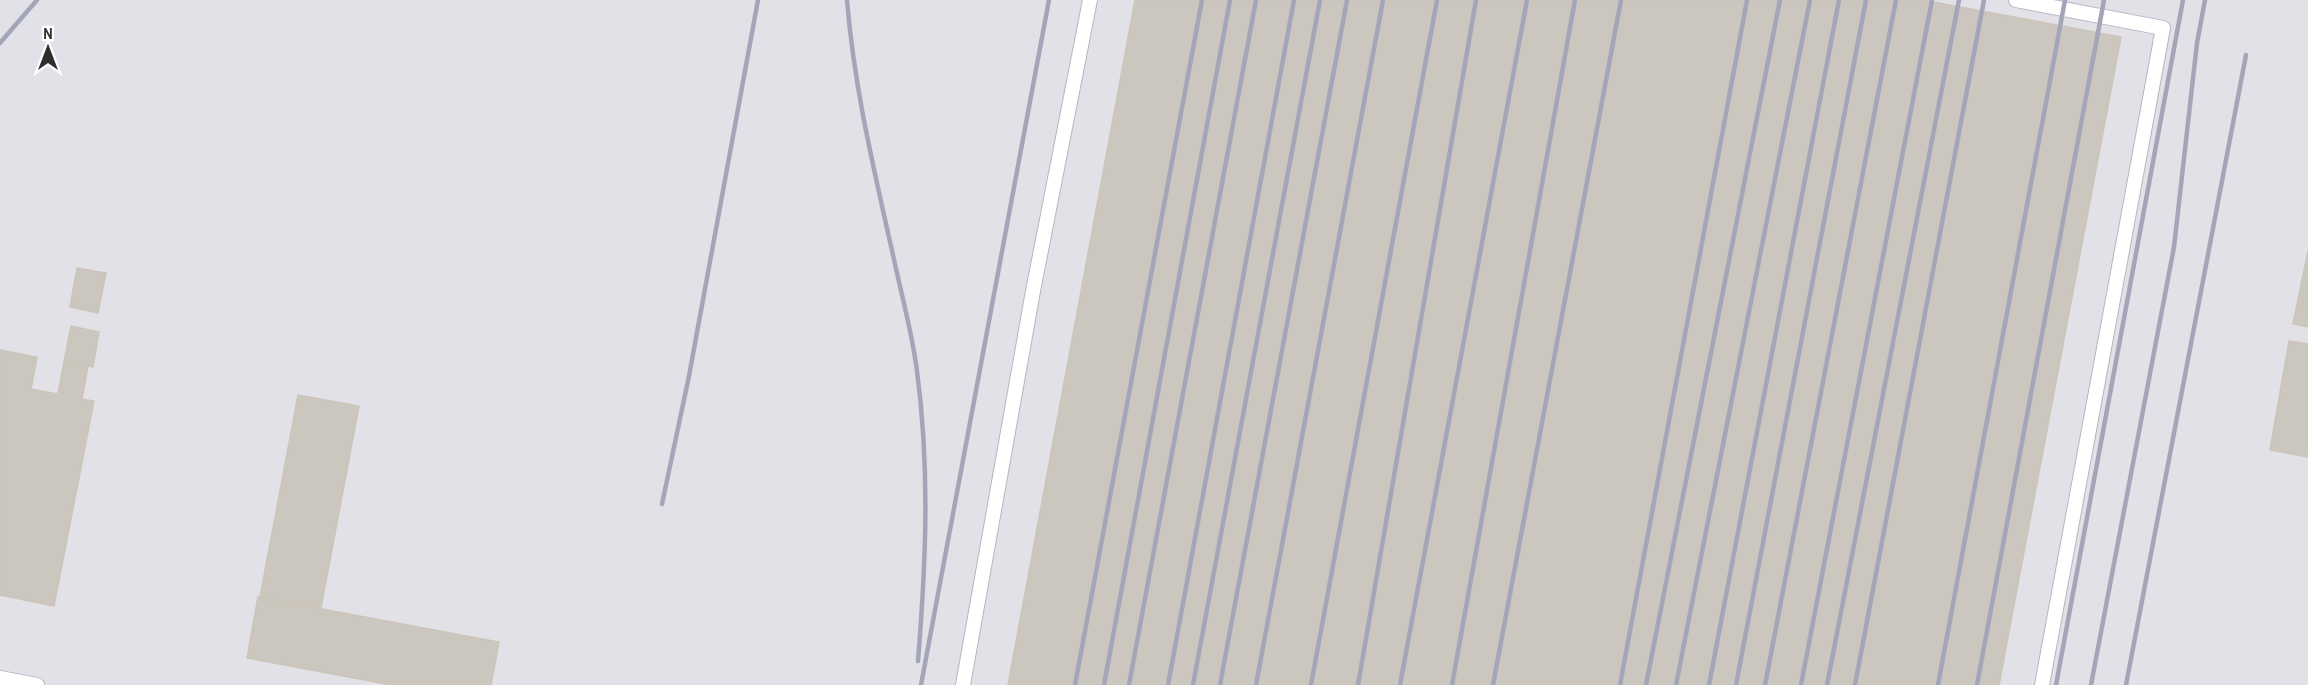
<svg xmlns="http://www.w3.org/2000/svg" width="2308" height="685" font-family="'Archivo Narrow',sans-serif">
  <rect width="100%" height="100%" fill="#efe9e1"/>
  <path fill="#e3e1e8" d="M0,0H2308V685H0Z"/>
  <path fill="#cbc7bf" stroke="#cbc5ba" stroke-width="1.5" d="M1135,0H1923L2121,37L1999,685H1008Z
    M2308,251V327L2293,324Z
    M77,268L106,273L98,313L70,307Z
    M71,326L99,332L93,367L64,362Z
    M2289,341L2308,344V457L2270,450Z
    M0,350L37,357L31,389L58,394L64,362L88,366L82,399L94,401L54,606L0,595Z
    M298,395L359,406L321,608L260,597Z
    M258,597L499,642L491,685H391L247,658Z"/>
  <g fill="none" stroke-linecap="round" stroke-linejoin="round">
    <defs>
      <path id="service" d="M2016,0L2163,28L2042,685
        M0,678L37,685
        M963,685L1033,291L1090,0"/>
    </defs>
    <use href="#service" stroke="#b4b7c1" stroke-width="16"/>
    <use href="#service" stroke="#fff" stroke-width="14"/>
    <path stroke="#a3a6b8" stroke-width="4.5" d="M847,0C854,87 874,170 893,255C901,293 912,332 917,371C930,469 926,562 918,661
      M0,43L37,0
      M662,504L689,376L758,0
      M921,685L1049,0
      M1075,685L1202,0
      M1104,685L1230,0
      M1129,685L1256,0
      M1168,685L1294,0
      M1193,685L1320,0
      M1220,685L1347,0
      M1256,685L1383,0
      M1311,685L1437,0
      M1358,685L1476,0
      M1400,685L1527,0
      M1452,685L1575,0
      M1493,685L1621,0
      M1620,685L1747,0
      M1646,685L1780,0
      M1676,685L1810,0
      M1709,685L1839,0
      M1736,685L1866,0
      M1765,685L1896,0
      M1801,685L1932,0
      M1827,685L1959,0
      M1855,685L1984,0
      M1938,685L2065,0
      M1977,685L2104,0
      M2056,685L2183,0
      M2091,685L2174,247L2197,43L2205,0
      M2126,685L2246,55"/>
  </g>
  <g transform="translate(48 48)" stroke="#ffffff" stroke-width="4.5" paint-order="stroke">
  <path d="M0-4.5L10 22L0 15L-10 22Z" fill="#2e2e2e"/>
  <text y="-9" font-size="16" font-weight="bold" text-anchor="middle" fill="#2e2e2e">N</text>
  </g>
</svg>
